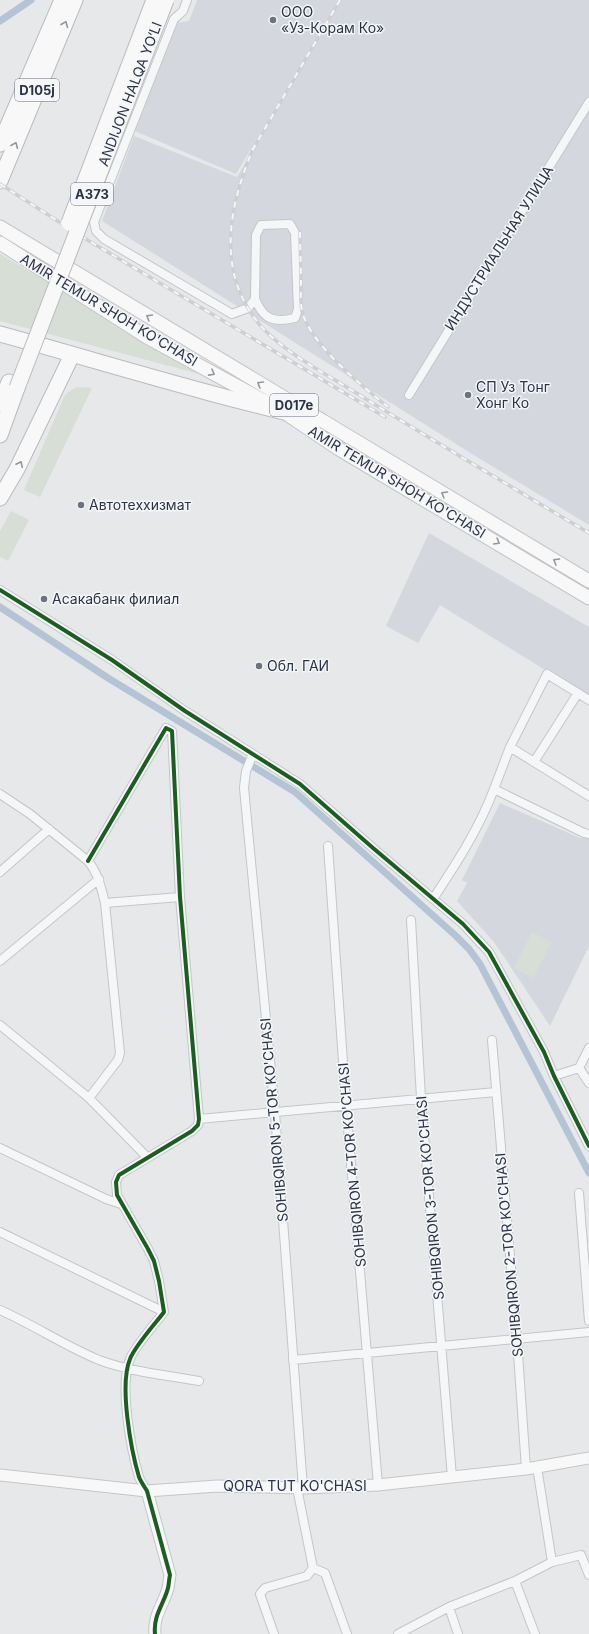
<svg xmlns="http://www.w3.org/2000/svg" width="589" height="1634" font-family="Inter,sans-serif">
  <rect width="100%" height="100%" fill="#e6e8ea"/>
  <path fill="#d4d7dd" d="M197,0H338L236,174L135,131L176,23L189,21Z
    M341,0H589V525L464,449L102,221L134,136L237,177Z
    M429,533L589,627V697L440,605L418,643L386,626Z
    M500,803L580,838H589V946L550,1026L494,942L457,901L467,883L462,880Z"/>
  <path fill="#d6ded6" d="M0,254L207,376L0,321Z
    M77,387L92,388L40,497L24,490L64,397L68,392Z
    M11,511L29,520L8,561L0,557V531Z
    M532,932L552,942L533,978L514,968Z"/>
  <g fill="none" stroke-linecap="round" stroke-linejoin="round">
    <path stroke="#b4c4d5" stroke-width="7" d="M0,21L31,0
      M0,607L108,678L295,792L456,936L469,949L480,964L589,1173"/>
    <defs>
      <path id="street" d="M187,0L183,11L174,19L94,222L96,231L104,239L232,314L248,308L255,299L256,235L261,225L290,224L295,233L298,309L295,318C274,323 264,320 255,299
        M409,395L589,102
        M0,590L112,660L185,711L300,784L373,848L463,924L489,952L544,1052L554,1076L589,1146
        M589,700L547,674L510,747L494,789L584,833L589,834
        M510,747L534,762L578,693
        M253,754L246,771L244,788L275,1113L303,1488
        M534,762L589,796
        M0,794L30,814L88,861C98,873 101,887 105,903L120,1053L118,1060L89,1098
        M328,846L346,1105L378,1485
        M88,861L166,728L172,731L180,897L199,1119L198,1125L192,1131L119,1175L116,1182L117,1195L148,1249L154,1261L159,1281L164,1312C155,1324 135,1346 130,1359C119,1385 131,1450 139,1477C141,1482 144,1486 147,1491
        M0,872L49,829
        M433,899C456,864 479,829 494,789
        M105,903L180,897
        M411,920L421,1098L452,1477
        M0,961L99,879
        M0,1025L89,1098L147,1157
        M492,1040L517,1339L526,1469
        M579,1068L589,1083
        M554,1076L579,1068L589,1048
        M199,1119L496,1092
        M0,1148L106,1199L121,1204
        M579,1193L589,1321
        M0,1232L164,1312
        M0,1310C34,1325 65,1346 99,1360C131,1372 166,1375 199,1381
        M293,1360L589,1332
        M537,1467L552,1562
        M297,1488L313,1568L325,1573L347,1634
        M515,1581L535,1634
        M449,1607L458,1634
        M274,1634L260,1594L265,1588L307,1576L313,1568
        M398,1634L449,1607L515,1581L552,1562L581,1555L589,1575"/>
      <path id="secondary" d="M0,1475L147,1491L217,1486L303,1488L378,1485L526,1469L589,1458
        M147,1491L170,1575C169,1579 169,1584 168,1588C164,1604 153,1615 155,1634"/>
      <path id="primary" d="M0,227L589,581
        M0,243L147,337L284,412L339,449L589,598"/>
      <path id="highway" d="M0,144L62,0
        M0,181L75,0
        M0,334C106,363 211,396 319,420
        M0,404L9,382
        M0,435L17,388
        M0,498L17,469L72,355"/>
    </defs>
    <use href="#street" stroke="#c4c6c8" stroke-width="10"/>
    <use href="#secondary" stroke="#c4c6c8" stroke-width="13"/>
    <use href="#primary" stroke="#c2c5c8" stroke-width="15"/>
    <use href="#highway" stroke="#b8bbbf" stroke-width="17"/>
    <use href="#street" stroke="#f5f6f7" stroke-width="8"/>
    <use href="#secondary" stroke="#f8f8f8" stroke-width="11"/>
    <use href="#primary" stroke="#f8f8f8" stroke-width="13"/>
    <use href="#highway" stroke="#f8f8f8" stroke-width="15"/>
    <defs>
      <path id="rail" d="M340,0L253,149C231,201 217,262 251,313C273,348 327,374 361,396C437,443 513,488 589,533
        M0,184L89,241L385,417
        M300,232C300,248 301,264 301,281C301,290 300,301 302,311C310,344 362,386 388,407"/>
    </defs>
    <use href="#rail" stroke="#cecfd2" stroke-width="3.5"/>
    <use href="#rail" stroke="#f4f6f9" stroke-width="2" stroke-dasharray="6" stroke-linecap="butt"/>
    <defs>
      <path id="highway-bridge" d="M69,223L154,0
        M17,388L166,0"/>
    </defs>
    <use href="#highway-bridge" stroke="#b8bbbf" stroke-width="17" stroke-linecap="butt"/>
    <use href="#highway-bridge" stroke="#f8f8f8" stroke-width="15"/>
    <defs>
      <path id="cycleway" d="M0,590L112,660L185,711L300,784L373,848L463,924L489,952L544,1052L554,1076L589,1146
        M88,861L166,728L172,731L180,897L199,1119L198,1125L192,1131L119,1175L116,1182L117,1195L148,1249L154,1261L159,1281L164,1312C155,1324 135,1346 130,1359C119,1385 131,1450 139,1477C141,1482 144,1486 147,1491L170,1575C169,1579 169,1584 168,1588C164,1604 153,1615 155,1634"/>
    </defs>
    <use href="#cycleway" stroke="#f4f6f9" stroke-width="6"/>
    <use href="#cycleway" stroke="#1b5e20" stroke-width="4"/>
  </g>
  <defs><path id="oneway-chevron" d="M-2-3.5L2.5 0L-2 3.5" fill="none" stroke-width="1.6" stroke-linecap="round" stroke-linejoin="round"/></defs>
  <g stroke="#92969e">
    <use href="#oneway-chevron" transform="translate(65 24) rotate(-68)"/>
    <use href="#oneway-chevron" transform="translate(15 145) rotate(-68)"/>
    <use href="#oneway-chevron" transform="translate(149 317) rotate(-149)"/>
    <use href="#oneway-chevron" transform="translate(212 373) rotate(29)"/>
    <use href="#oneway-chevron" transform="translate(260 384) rotate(-149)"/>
    <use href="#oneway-chevron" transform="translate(20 464) rotate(-64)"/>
    <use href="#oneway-chevron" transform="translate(444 494) rotate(-149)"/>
    <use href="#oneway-chevron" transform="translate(497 542) rotate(31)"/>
    <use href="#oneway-chevron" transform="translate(556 561) rotate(-149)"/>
  </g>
  <g fill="#6c737f" stroke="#f4f6f9" stroke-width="1.5">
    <circle cx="273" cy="20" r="4"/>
    <circle cx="468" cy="395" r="4"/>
    <circle cx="81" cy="505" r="4"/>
    <circle cx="44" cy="599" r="4"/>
    <circle cx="259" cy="666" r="4"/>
  </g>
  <g text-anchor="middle" stroke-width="3" stroke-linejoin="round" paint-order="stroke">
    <g fill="#f4f6f9" stroke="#676e7b" stroke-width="1">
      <rect x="15" y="79" width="44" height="22" rx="3"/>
      <rect x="71" y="183" width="42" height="22" rx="3"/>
      <rect x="270" y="394" width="48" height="22" rx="3"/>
    </g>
    <g font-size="13" font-weight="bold" fill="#2b3445">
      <text x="37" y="95">D105j</text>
      <text x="92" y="199">A373</text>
      <text x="294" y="410">D017e</text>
    </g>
    <g font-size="14" fill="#2b3445" stroke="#f4f6f9" text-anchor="start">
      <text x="281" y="17">ООО<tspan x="281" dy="16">«Уз-Корам Ко»</tspan></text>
      <text x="476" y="392">СП Уз Тонг<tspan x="476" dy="16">Хонг Ко</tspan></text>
      <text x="89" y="510">Автотеххизмат</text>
      <text x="52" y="604">Асакабанк филиал</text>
      <text x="267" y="671">Обл. ГАИ</text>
    </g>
    <g font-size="14" fill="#2b3445" stroke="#f4f6f9">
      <text transform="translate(130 94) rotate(-69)" y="5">ANDIJON HALQA YO‘LI</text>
      <text transform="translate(499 248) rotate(-58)" y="5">ИНДУСТРИАЛЬНАЯ УЛИЦА</text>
      <text transform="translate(109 310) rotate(31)" y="5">AMIR TEMUR SHOH KO'CHASI</text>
      <text transform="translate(397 482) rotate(31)" y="5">AMIR TEMUR SHOH KO'CHASI</text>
      <text transform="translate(274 1120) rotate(-95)" y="5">SOHIBQIRON 5-TOR KO'CHASI</text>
      <text transform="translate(352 1165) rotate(-95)" y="5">SOHIBQIRON 4-TOR KO'CHASI</text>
      <text transform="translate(430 1198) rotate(-95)" y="5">SOHIBQIRON 3-TOR KO'CHASI</text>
      <text transform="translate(509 1255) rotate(-95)" y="5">SOHIBQIRON 2-TOR KO'CHASI</text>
      <text x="295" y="1491">QORA TUT KO'CHASI</text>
    </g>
  </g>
</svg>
